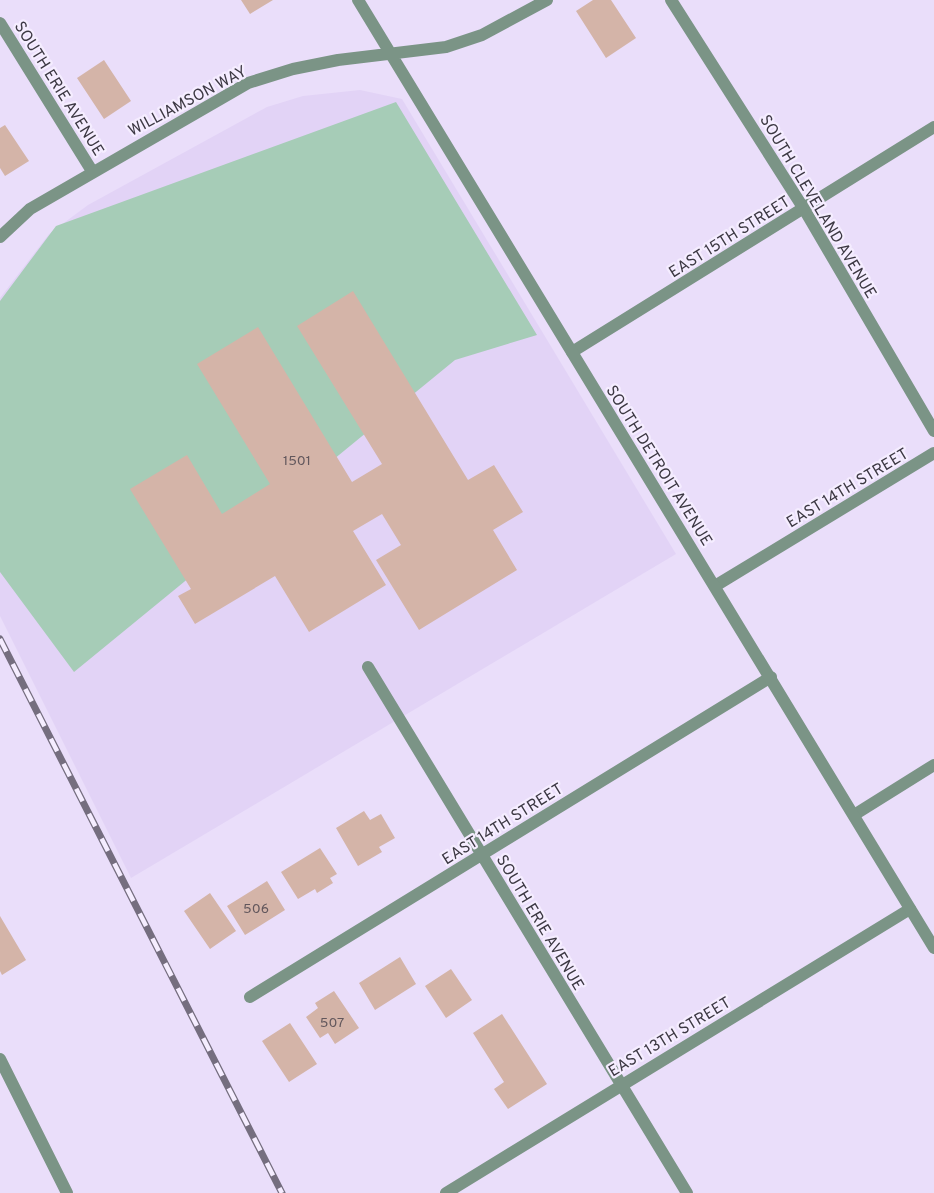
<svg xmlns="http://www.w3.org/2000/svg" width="934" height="1193" font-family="Overpass,sans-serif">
  <rect width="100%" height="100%" fill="#eadefa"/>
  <path fill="#e2d3f6" d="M360,90L402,99L676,554L131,878L0,616V298L49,234L88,205L267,107L303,96Z"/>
  <path fill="#a6ccb7" d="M396,102L537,335L455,360L74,672L0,572V301L56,226Z"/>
  <path fill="#d4b4a8" d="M241,0H273L250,14Z
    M593,0H611L636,38L606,58L576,11Z
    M104,60L131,101L104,119L77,78Z
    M5,125L29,161L5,176L0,168V128Z
    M353,291L468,480L494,465L523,512L493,530L517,570L419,630L376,560L401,545L382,514L353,531L386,585L309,632L275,576L195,624L178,596L191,589L130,489L187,455L222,514L270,484L197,364L258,327L352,482L382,464L297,326Z
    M364,811L370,820L381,814L395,838L379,847L382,852L358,866L336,828Z
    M320,848L337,874L330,878L333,883L317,893L315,889L298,899L281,872Z
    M267,881L285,910L245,935L227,906Z
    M210,893L236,931L210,949L184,911Z
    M0,916L26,960L2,975L0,971Z
    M400,957L416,984L375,1010L359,983Z
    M451,969L472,1000L446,1018L425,986Z
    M334,991L359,1028L335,1044L328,1033L320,1038L306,1017L318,1008L315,1003Z
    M502,1014L547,1084L508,1109L494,1089L504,1082L473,1033Z
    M290,1023L317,1064L289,1082L262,1041Z"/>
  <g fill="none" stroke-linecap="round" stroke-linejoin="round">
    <path stroke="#7b9486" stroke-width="12" d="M671,0L804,209L934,431
      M0,23L92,171
      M572,352L934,127
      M715,586L934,453
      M368,667L687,1193
      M854,815L934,765
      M250,997L771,677
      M0,1059L67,1193
      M446,1193L910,909"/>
    <path stroke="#7b9486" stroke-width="12" d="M358,0L934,948
      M0,237L30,209L248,83L293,69L338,60L446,47L482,35L547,0"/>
    <defs>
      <path id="rail" d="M0,639L282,1193"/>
    </defs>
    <use href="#rail" stroke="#756e7f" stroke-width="7"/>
    <use href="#rail" stroke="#f5edff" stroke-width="4.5" stroke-dasharray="14" stroke-linecap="butt"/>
  </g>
  <g text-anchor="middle" stroke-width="4.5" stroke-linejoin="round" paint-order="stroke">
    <g font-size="14" fill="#62575c">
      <text x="297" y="465">1501</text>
      <text x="256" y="913">506</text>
      <text x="332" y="1027">507</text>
    </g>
    <g font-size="16" fill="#3c3843" stroke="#f5edff">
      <text transform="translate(60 88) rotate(58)" y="6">SOUTH ERIE AVENUE</text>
      <text transform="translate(187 100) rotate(-28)" y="6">WILLIAMSON WAY</text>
      <text transform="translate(819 206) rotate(59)" y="6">SOUTH CLEVELAND AVENUE</text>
      <text transform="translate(729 236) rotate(-32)" y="6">EAST 15TH STREET</text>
      <text transform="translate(660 465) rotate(58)" y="6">SOUTH DETROIT AVENUE</text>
      <text transform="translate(847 487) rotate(-31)" y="6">EAST 14TH STREET</text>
      <text transform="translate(502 823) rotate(-32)" y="6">EAST 14TH STREET</text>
      <text transform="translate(541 922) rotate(59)" y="6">SOUTH ERIE AVENUE</text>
      <text transform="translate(669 1036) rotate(-31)" y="6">EAST 13TH STREET</text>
    </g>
  </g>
</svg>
